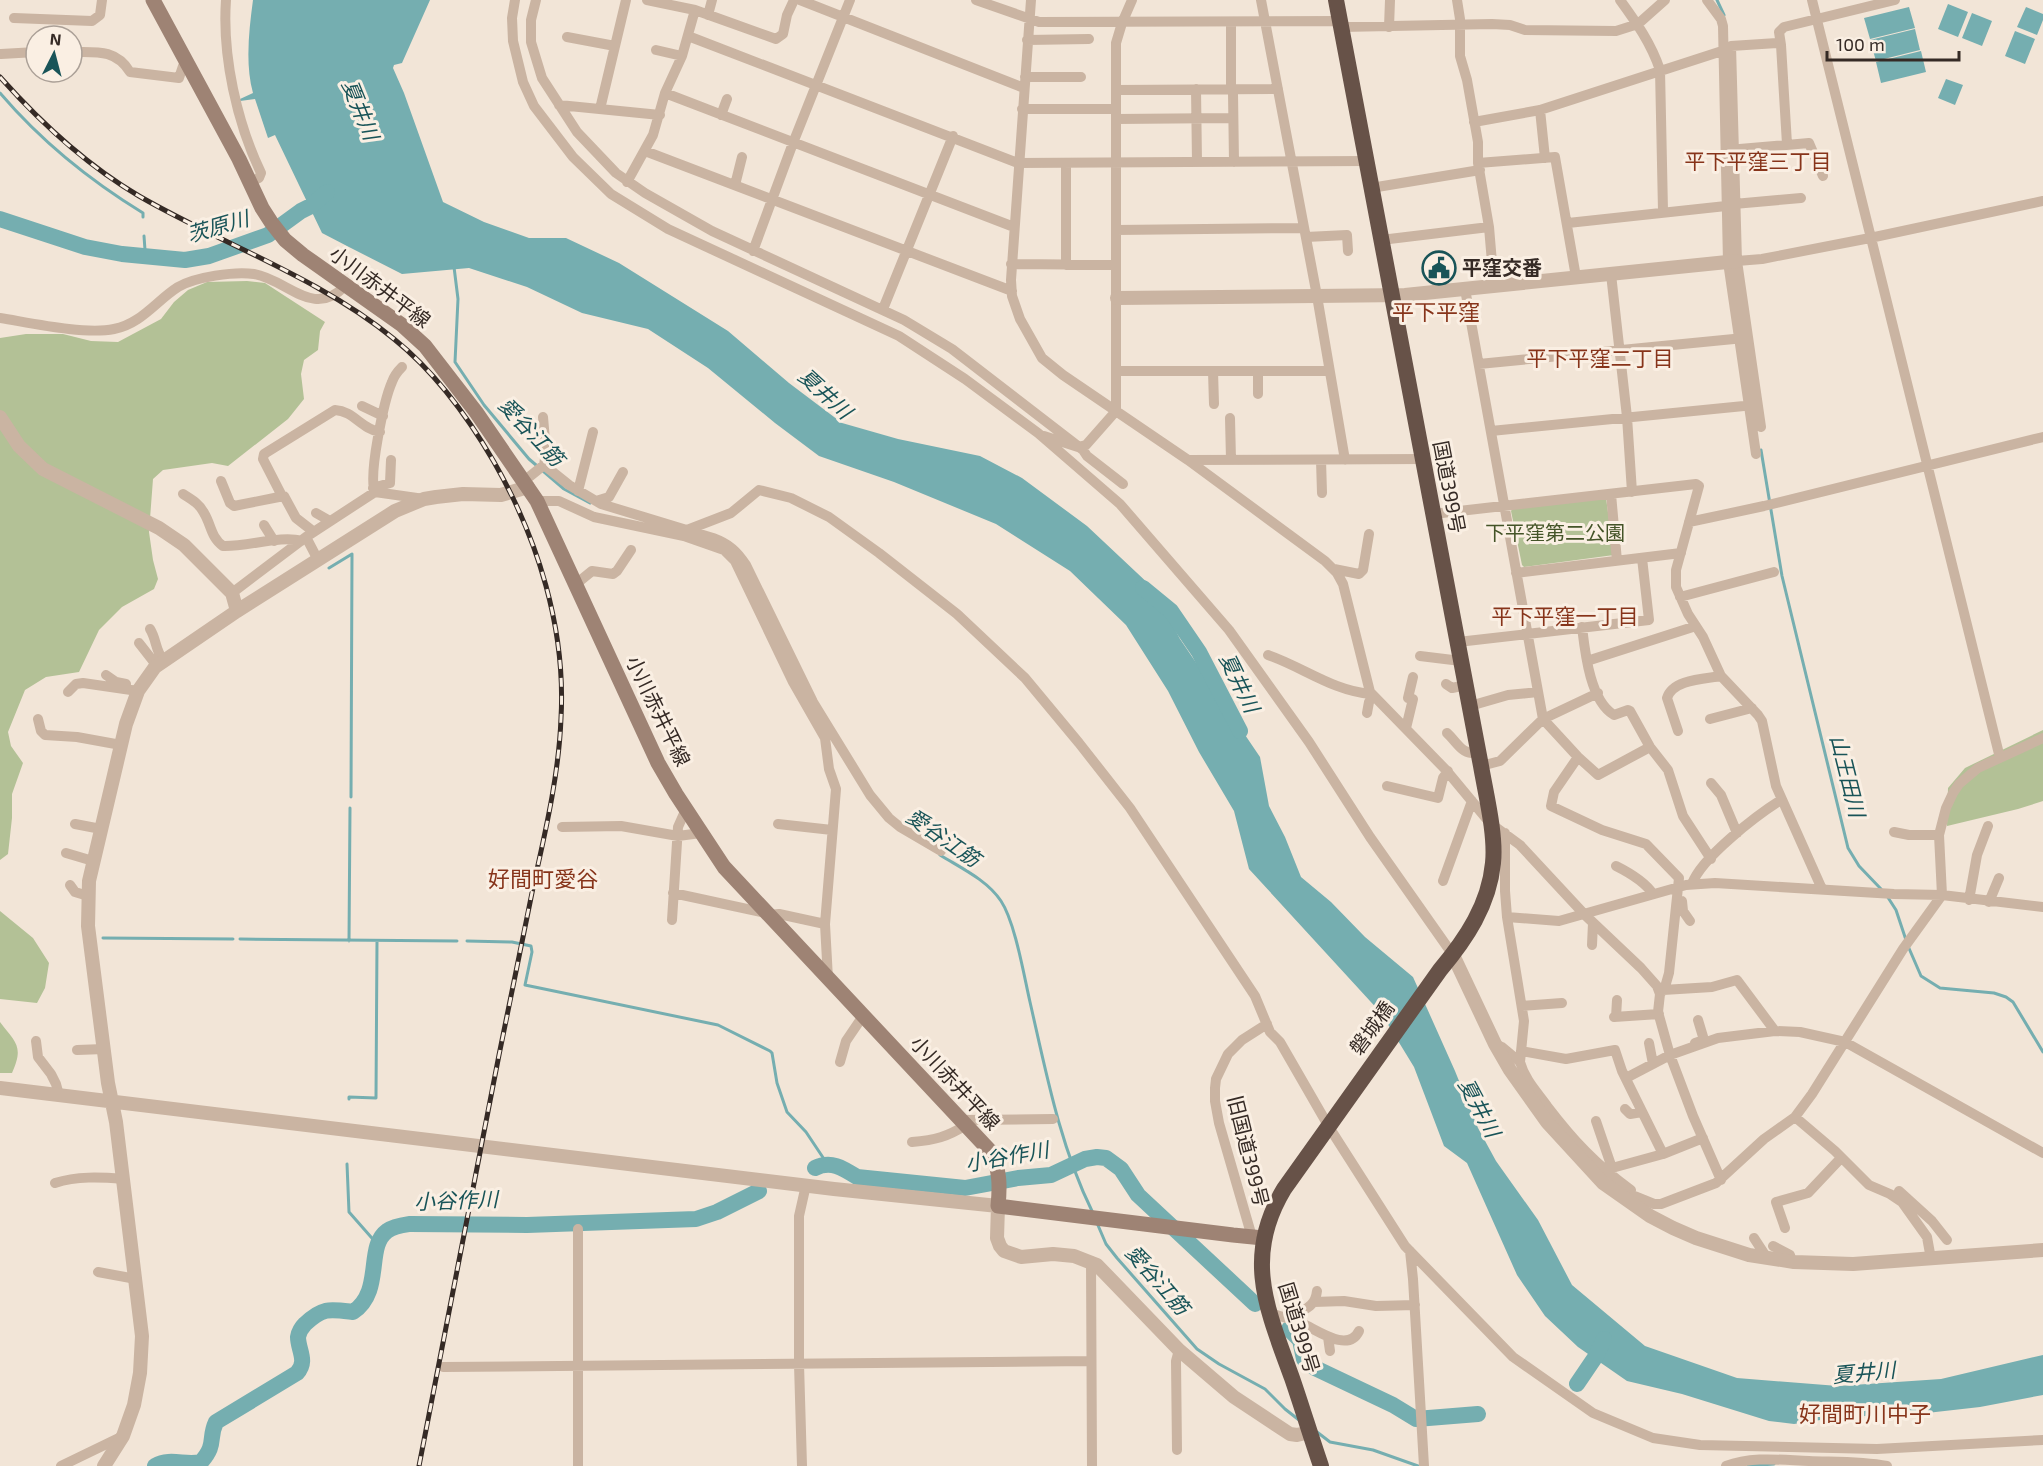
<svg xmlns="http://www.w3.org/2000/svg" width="2043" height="1466" font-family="'Exo 2','Noto Sans JP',sans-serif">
  <rect width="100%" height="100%" fill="#f2e5d7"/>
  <path fill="#b3c196" d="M247,281L265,283L325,322L320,331L318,350L304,360L301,374L304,399L288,419L228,466L212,463L163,470L153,479L149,532L153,560L158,579L154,589L122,607L99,630L79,672L46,677L25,690L8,732L11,746L23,763L12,794V818L8,854L0,860V338L26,334H63L91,341L118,342L161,319L174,302L188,290L207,282Z
    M1606,498L1614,555L1524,567L1522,565L1511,511L1513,508Z
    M2043,730V801L2018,809L1947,826L1948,788L1965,768Z
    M0,911L33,938L49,963L45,988L37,1003L0,999Z
    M0,1022C16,1043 24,1046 12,1073H0Z"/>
  <path fill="#75aeb0" d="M253,0H430L402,63L394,65L393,68L404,93L443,202L484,222L529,238H566L619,263L728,331L789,383L842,423L898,439L980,456L1022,478L1087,526L1153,588L1180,639L1260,757L1269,806L1285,837L1301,877L1331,902L1365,937L1413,977L1455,1071L1478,1128L1496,1161L1538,1220L1572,1285L1645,1346L1737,1378L1838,1386L1941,1379L2043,1355V1395L1980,1407L1918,1414L1840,1417L1794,1424L1769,1421L1682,1394L1627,1381L1578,1347L1545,1316L1517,1275L1467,1163L1444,1146L1414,1067L1381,1013L1249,869L1234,811L1199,752L1168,691L1126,625L1070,571L996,524L894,482L819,456L775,423L708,368L648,329L582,313L527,287L469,268L402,274L347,246L322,233L275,135L268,138L255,99L240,101V99L253,93C245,64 249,30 253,0Z
    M1948,4L1968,12L1958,37L1938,29Z
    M1909,7L1915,28L1870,39L1864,18Z
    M2026,7L2043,14V20L2037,35L2017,27Z
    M1972,13L1992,21L1982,46L1962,38Z
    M1915,29L1920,50L1876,61L1870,40Z
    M2015,31L2035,39L2025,64L2005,56Z
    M1921,51L1926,72L1881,83L1876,62Z
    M1946,79L1963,85L1955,105L1938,98Z"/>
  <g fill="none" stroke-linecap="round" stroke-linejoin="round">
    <path stroke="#75aeb0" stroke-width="3" d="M1717,0L1724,15
      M0,93C41,141 89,180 143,213V217
      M144,236L145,250L162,259
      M454,267L458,299L455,362L484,405L529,459L564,489L590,503
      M1761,450L1782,576L1848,848L1859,866L1881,889
      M329,568L352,554L351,797
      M940,855C961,868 987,880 1001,901C1015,922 1024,976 1030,1002C1046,1072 1060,1146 1092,1211
      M1887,896L1896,910L1906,940
      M103,938L233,939
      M240,939L457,941
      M349,941L350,808
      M467,941L512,942L531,946L532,952L525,985L718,1025L770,1051L772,1053L777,1083L787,1112L806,1132L824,1159L823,1164
      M1908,946L1921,976L1940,988L1994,993L2006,997L2013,1002L2043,1052
      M349,1099V1097L376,1098L377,941
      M347,1164L349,1212L378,1245
      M1097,1223L1106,1244L1117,1258L1197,1349L1219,1364L1265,1389L1285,1409L1299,1420
      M1317,1432L1330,1442L1373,1450L1418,1466
      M1748,1466L1774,1464"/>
    <path stroke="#75aeb0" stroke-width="16" d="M0,219L85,247L122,254L185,260L209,256L268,235L301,211L311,206L327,192
      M1143,588L1171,611L1199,652L1240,731
      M815,1168C831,1160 843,1168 857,1177L965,1188L1018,1178L1051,1175L1085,1159L1097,1157L1106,1158L1121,1169L1138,1195L1255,1304
      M1289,1329L1300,1340L1304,1359L1315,1368L1393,1405L1416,1419L1478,1414
      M1577,1384L1596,1356L1604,1339
      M155,1466C171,1457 185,1466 201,1462C217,1444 208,1439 216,1422L297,1373C308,1361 298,1350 298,1337C299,1331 301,1328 305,1324C323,1307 330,1309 353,1312C384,1291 365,1247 387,1231C394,1226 403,1225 410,1224L527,1225L696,1219L717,1212L759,1191"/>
    <path stroke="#cab4a2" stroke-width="10" d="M226,0C222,56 237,123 261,173L259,178L250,182
      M515,0L512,18L513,41L523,82L534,106L573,157L611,194L668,229L899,336L965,379L1038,433L1120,504L1229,630L1309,742L1370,837L1453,955
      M536,0L531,20V42L542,78L577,132L616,173L645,193L712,231L904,320L952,349L1083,450L1087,456L1123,484
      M647,0L695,10L776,39L783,34L787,15L794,0
      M800,0L1024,88
      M976,0L1039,22L1339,21
      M1031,0L1011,280L1012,296L1020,319L1042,358L1063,375L1188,460L1325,561L1337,573L1343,584L1370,692L1446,770L1490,823L1520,845L1585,915L1641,968L1657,986L1660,994L1658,1012L1670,1055L1693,1116L1721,1180
      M1261,0L1317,296L1345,460
      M1457,0L1460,19V56L1467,80L1478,142V163L1489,227L1494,286
      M1620,0C1636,22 1651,43 1660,70L1663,211
      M1707,0L1721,19L1723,26L1728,262L1756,454
      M1812,0L2000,758
      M708,15L712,0
      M14,18L92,21L100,15L102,0
      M1231,22V89L1233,93L1234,162
      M1341,27L1492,24L1510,25L1525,30L1616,31L1638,24L1665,0
      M1389,27L1390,0
      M688,36L1018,163L1366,161
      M567,37L615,46
      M1027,40L1089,39
      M1781,45L1779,32L1784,27L1895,0
      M1731,46L1737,261L1761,427
      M656,50L682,56
      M72,52C96,52 116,49 130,72L179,78L183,66L188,63
      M1,54L36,52
      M1025,77H1081
      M1196,89L1197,162
      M1116,90L1278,89
      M665,93L1014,227
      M559,105L660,115
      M600,109L626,0
      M1022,109H1116
      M1540,110L1545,158
      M721,115L727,99
      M1116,119L1233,118
      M1474,122L1540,110L1722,51L1731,46L1777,43L1781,45L1787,144
      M1728,150L1809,143L1823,176
      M645,151L1012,291
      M1478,163L1555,157L1576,277
      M627,182L653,135L665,93L682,56L695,10
      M735,185L742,157
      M1371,188L1480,170
      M1734,204L1801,198
      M1568,223L1726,206
      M1116,230L1304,228
      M1306,237L1347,235L1348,251
      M1381,240L1489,227
      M753,251L793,143L850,0
      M1737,261L1762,259L1870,238L2043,201
      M1011,264L1116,265
      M1066,265V163
      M1611,274L1627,417L1632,492
      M1465,289L1543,719L1578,757L1598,775L1650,747
      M883,309L953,136
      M0,318C31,323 85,335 114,329C141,324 156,301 178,287C195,277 235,271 254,274C288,280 313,319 345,286
      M1479,364L1744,338
      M1117,371H1329
      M1213,371L1214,404
      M1258,371V394
      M362,406L383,416
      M1230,418L1231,460
      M1491,431L1754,405
      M1044,436L1078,447L1086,445L1116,411V43L1122,23L1132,0
      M1188,460L1422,459
      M1321,460L1322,493
      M544,465L569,485L601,504L713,538C729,544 737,551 746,565L813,702L870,795L889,818L900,827L941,851
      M221,481L230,503L234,506L284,496L296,518L314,532
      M524,481L544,465L546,452L543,417
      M373,488L390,483L391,460
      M578,491L593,432
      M375,492C368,476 384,400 392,382C394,376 397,372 402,367
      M183,494C191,499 200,504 204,513C211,524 211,538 223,546C246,547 282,535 301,541
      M1611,494L1617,561
      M282,496L263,459L264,454L335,410C354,411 361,429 380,432
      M537,501H559L594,517L684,536L724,550L735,561L793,682L825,738L829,769L836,789L825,924L828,979
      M596,501L609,497L623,472
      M316,513L330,521
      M1433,514L1696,484L1699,486L1676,570V587L1688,614L1703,637L1721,676L1758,715L1762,721L1776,786L1822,889
      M1689,522L1764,506L2043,437
      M264,525L274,541
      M687,530L731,513L759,490L791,498L829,517L879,553L957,614L1025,678L1079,743L1130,808L1255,996L1270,1032L1280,1042L1329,1127L1405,1246L1513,1357L1593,1413L1653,1438L1700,1445L1877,1449L2043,1440
      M306,537L318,560
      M1334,569L1359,574L1363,570L1369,534
      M1516,573L1681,553
      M576,584L592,571L613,574L617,571L631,550
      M232,593L306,537L375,492L424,499
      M1680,597L1774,572
      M1582,627C1585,652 1590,701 1614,715L1628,710L1630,711L1650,747L1668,770L1683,816L1711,859
      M150,629C157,640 155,651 164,661
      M1458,642L1649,620L1642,558
      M139,643L157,666
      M1268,655C1303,667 1333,691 1371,694
      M1420,656L1461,661
      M1587,661L1696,626
      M106,675L116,682L126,684
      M1446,684L1452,688L1466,685
      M68,692L76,684L83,683L138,691
      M1470,706L1508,695L1538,692
      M1367,713L1369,702L1373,696
      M38,719L41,731L45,735L77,737L121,745
      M1710,719L1752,708
      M1406,728L1413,699L1408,698L1413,677
      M1678,731L1667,698C1673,679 1705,679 1721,676
      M1447,733C1459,744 1461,755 1479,753
      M1578,757L1554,792L1551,806L1602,830L1646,844L1679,878L1669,973L1665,987L1660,994
      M1481,766L1500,761L1543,719L1598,693
      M1711,783L1721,795L1737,833
      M1387,786L1438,798L1443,778L1448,771
      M75,824L101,829
      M778,824L832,830
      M562,827L621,826L678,836L701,833
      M1894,832L1909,835H1939
      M66,853L93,861
      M1616,866C1630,873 1645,882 1653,894
      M1443,881L1472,801
      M1692,884C1701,858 1757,815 1781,800
      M70,885L75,892L88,896
      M673,893L766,913
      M1969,900L1977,855L1988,826
      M1682,901L1683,911L1690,921
      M1989,902L1999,878
      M768,915L779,914L825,924
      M1507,917L1559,921L1686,885L1715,883L1894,894L1942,895L2043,907
      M672,920L678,827L686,809
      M1592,945L1593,923
      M1663,990L1712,987L1737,980L1775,1031
      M1522,1006L1562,1003
      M1614,1017L1659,1014
      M1616,1017L1617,1000
      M36,1041L38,1057L51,1074L56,1084L59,1095
      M1649,1043L1653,1064
      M1695,1043L1704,1040L1698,1020
      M1495,1044L1502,1047L1520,1062L1524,1021L1507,917L1505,891V833
      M77,1050L104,1049
      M1521,1051L1566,1059L1615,1050L1622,1071L1663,1154
      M840,1062L846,1041L863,1016
      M1520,1062C1525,1080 1537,1092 1547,1106C1573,1140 1596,1165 1631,1190
      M1626,1078L1670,1055L1718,1038L1775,1031L1800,1032L1845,1042L2043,1153
      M1625,1109L1630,1114L1642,1112
      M1795,1117L1835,1151L1869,1185L1890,1194L1902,1202L1927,1237L1931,1259
      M962,1120L1053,1119
      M1596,1121L1612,1168L1663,1154L1703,1138
      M912,1142C935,1140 947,1137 966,1125
      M55,1183C77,1176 100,1177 123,1179
      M1617,1189L1654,1204H1661L1716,1183L1764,1139L1795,1117L1812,1094L1903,949L1942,895L1939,835L1946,808L1953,793L1959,784L1978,768L2043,738
      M1899,1191L1932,1221L1947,1240
      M1785,1228L1776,1202L1808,1193L1841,1158
      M578,1229V1466
      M1252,1237L1219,1123L1215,1101V1088L1216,1079L1228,1054L1242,1040L1267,1024
      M1754,1238L1767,1258
      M1773,1246L1790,1255L1792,1262
      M1410,1251L1413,1279L1424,1466
      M1091,1261L1092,1466
      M98,1272L136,1279
      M1314,1302L1344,1301L1376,1306L1415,1305
      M1270,1313C1280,1316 1291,1319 1301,1323C1316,1329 1348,1354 1359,1331
      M1290,1319C1302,1309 1315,1309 1317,1291
      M1328,1337L1330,1351
      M443,1367L1091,1361
      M1177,1450L1176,1361L1179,1350
      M61,1466L123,1436
      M802,1466L799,1364V1216L806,1185
      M1726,1466C1752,1456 1781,1460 1809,1461C1835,1462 1861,1461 1887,1466"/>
    <path stroke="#cab4a2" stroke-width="14" d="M1117,298L1405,295L1737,261
      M0,417L19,446L43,469L159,528L184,545L232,593L237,611
      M1453,955L1495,1044L1510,1070L1547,1122L1603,1183L1650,1216L1673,1228L1696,1238L1749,1255L1794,1262L1853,1264L2043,1250
      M0,1088L834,1189L998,1206L997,1238L1000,1246L1004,1251L1021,1257L1053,1254L1074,1256L1097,1265L1179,1350L1234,1397L1290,1434L1297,1435L1310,1432
      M104,1466L123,1436L134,1405L140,1373L142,1336L116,1122L108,1083L88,926L89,881L126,724L138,691L155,667L237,611L395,511L424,499L436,497L463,494L501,495L528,487"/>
    <path stroke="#9e8374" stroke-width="15" d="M153,0L239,159L262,208L271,222L285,240L303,255L402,325L425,346L476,412L537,501L658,763L676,794L724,867L991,1152C1000,1170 1000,1186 998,1206L1233,1235L1263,1238"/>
    <path stroke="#675248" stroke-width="16" d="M1321,1466C1311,1437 1302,1407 1292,1378C1267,1309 1243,1257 1284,1189L1440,970C1466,939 1489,905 1493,863C1496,835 1486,795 1481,766L1336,0"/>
    <defs>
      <path id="rail" d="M0,77C41,123 86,165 139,196C222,244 320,278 394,339C435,372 468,417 494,462C538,539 566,629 561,718C559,773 546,829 534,883C522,940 511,998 499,1055C472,1192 446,1329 419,1466"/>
    </defs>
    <use href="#rail" stroke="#352a25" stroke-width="5"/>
    <use href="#rail" stroke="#faefe3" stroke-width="3" stroke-dasharray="9" stroke-linecap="butt"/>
  </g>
  <defs>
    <symbol id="civic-ring" viewBox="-11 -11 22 22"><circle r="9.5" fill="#faefe3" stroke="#195458" stroke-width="1.5"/><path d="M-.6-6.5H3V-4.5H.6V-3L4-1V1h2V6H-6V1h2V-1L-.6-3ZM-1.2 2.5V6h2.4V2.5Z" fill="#195458"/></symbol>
  </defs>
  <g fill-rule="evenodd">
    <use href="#civic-ring" x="1420" y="249" width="38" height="38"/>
  </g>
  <g text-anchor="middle" stroke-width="6" stroke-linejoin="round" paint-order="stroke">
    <g font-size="20" font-weight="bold" fill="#352a25" stroke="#faefe3" text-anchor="start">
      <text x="1462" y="275">平窪交番</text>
    </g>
    <g font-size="20" fill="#352a25" stroke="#faefe3">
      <text transform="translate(380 287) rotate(37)" y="7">小川赤井平線</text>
      <text transform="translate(1449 487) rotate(79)" y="7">国道399号</text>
      <text transform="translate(658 711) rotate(64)" y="7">小川赤井平線</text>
      <text transform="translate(1372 1028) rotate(-54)" y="7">磐城橋</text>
      <text transform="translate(955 1083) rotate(47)" y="7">小川赤井平線</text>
      <text transform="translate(1248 1151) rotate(76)" y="7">旧国道399号</text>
      <text transform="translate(1299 1328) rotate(73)" y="7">国道399号</text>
    </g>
    <g font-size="20" fill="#445428" stroke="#faefe3">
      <text x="1555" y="540">下平窪第二公園</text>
    </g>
    <g font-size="21" font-style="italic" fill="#195458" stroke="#faefe3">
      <text transform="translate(360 110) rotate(68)" y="7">夏井川</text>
      <text transform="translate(218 227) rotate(-16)" y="7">茨原川</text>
      <text transform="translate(825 394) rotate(42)" y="7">夏井川</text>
      <text transform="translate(531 432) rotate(47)" y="7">愛谷江筋</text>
      <text transform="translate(1239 683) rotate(64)" y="7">夏井川</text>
      <text transform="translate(1847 776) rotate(76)" y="7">山王田川</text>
      <text transform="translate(943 838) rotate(35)" y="7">愛谷江筋</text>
      <text transform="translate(1479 1108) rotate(62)" y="7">夏井川</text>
      <text transform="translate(1007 1157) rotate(-10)" y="7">小谷作川</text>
      <text transform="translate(456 1201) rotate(-2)" y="7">小谷作川</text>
      <text transform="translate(1157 1280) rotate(49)" y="7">愛谷江筋</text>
      <text transform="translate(1864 1373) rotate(-5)" y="7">夏井川</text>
    </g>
    <g font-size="21" fill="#87341a" stroke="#faefe3">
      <text x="1758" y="169">平下平窪三丁目</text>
      <text x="1600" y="366">平下平窪二丁目</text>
      <text x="1565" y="624">平下平窪一丁目</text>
    </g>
    <g font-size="22" fill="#87341a" stroke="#faefe3">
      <text x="1436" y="320">平下平窪</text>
      <text x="543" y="887">好間町愛谷</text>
      <text x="1865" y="1422">好間町川中子</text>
    </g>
  </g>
  <g transform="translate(54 54) rotate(6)"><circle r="28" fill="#faefe3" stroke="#aba097" stroke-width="1.5"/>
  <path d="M0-4.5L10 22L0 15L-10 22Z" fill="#195458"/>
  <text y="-9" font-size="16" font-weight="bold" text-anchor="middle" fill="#352a25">N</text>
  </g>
  <path d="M1827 51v9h132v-9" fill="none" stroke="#352a25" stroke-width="3"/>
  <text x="1836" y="51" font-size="18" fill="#352a25" stroke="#faefe3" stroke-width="4.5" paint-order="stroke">100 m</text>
</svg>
